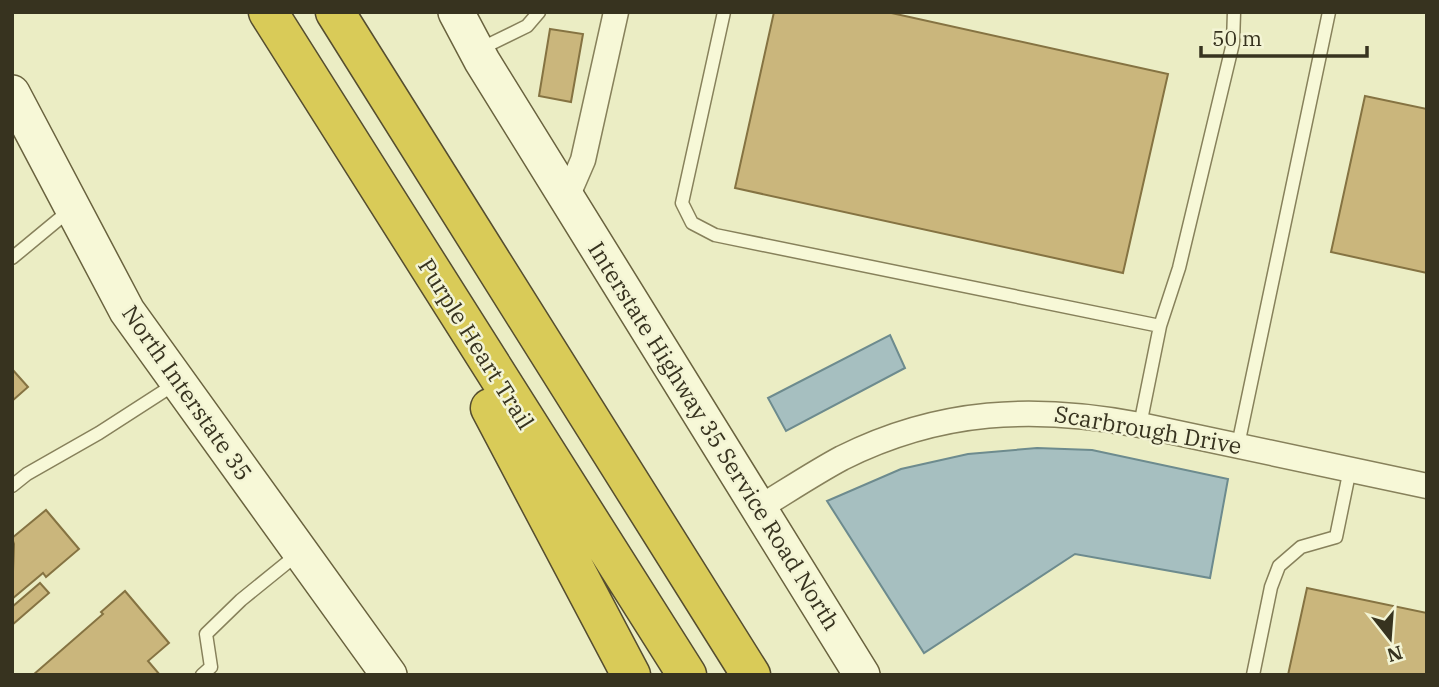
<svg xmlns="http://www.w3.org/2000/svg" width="1439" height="687" font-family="'IBM Plex Serif',serif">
  <rect width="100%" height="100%" fill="#ebedc4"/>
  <path fill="#a6bfc0" stroke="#6d8b8e" stroke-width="2" d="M890,335L905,368L786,431L768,398Z
    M1037,448L1092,450L1228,479L1210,578L1075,554L924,653L827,501L901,469L968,454Z"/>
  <path fill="#cab67c" stroke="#857342" stroke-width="2" d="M774,12H887L1168,74L1123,273L735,188Z
    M550,29L583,34L571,102L539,96Z
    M1365,96L1427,109V273L1331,252Z
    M12,369L28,387L12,401Z
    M46,510L79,549L46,577L43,573L12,599L14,544L12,538Z
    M40,583L49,593L12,625V607Z
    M1307,588L1427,613V675H1288Z
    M125,591L169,643L148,661L160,675H33L103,614L101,612Z"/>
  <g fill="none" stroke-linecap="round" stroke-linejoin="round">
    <defs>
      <path id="service" d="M724,12L682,203L692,223L715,235L1160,326L1140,425
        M478,50L527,26L539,12
        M12,258L70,210
        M1160,326L1179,268L1233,43L1234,12
        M1238,445L1329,12
        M12,486L27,474L99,433L175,384
        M202,675L211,667L206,634L241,600L299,553
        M1253,675L1271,587L1279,566L1301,547L1336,537L1350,469"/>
      <path id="minor" d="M567,197L583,160L616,12
        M759,508C787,491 814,473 842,458C940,409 1034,405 1140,425L1427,486"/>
      <path id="secondary" d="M456,12L482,61L862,675
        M12,93L127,311L389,675"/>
      <path id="motorway" d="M268,12L687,675
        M335,12L751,675
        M490,408L631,675"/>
    </defs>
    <use href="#service" stroke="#87815b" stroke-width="15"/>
    <use href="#minor" stroke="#87815b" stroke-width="27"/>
    <use href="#secondary" stroke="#69623e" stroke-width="38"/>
    <use href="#motorway" stroke="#554d2f" stroke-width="41"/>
    <use href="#service" stroke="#f7f8d7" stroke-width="12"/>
    <use href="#minor" stroke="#f7f8d7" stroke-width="24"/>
    <use href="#secondary" stroke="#f7f8d7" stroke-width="35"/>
    <use href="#motorway" stroke="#d9cb58" stroke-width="38"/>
  </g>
  <g text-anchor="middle" stroke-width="5" stroke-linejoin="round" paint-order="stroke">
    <g font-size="23" fill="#37331f" stroke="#f3f4d4">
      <text transform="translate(476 344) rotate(58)" y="8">Purple Heart Trail</text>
      <text transform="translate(187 393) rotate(55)" y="8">North Interstate 35</text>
      <text transform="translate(1148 430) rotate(10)" y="8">Scarbrough Drive</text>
      <text transform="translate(714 436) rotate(58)" y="8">Interstate Highway 35 Service Road North</text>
    </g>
  </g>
  <rect width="1439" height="687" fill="none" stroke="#37331f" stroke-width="28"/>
  <g transform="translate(1390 638) rotate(163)" stroke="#f3f4d4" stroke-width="5" paint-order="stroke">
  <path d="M0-5L12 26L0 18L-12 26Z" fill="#37331f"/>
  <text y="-10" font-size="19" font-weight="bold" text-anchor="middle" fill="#37331f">N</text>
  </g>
  <path d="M1201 46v10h166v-10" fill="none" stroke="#37331f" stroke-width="3.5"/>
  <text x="1212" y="46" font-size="21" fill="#37331f" stroke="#f3f4d4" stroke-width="5" paint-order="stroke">50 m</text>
</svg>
